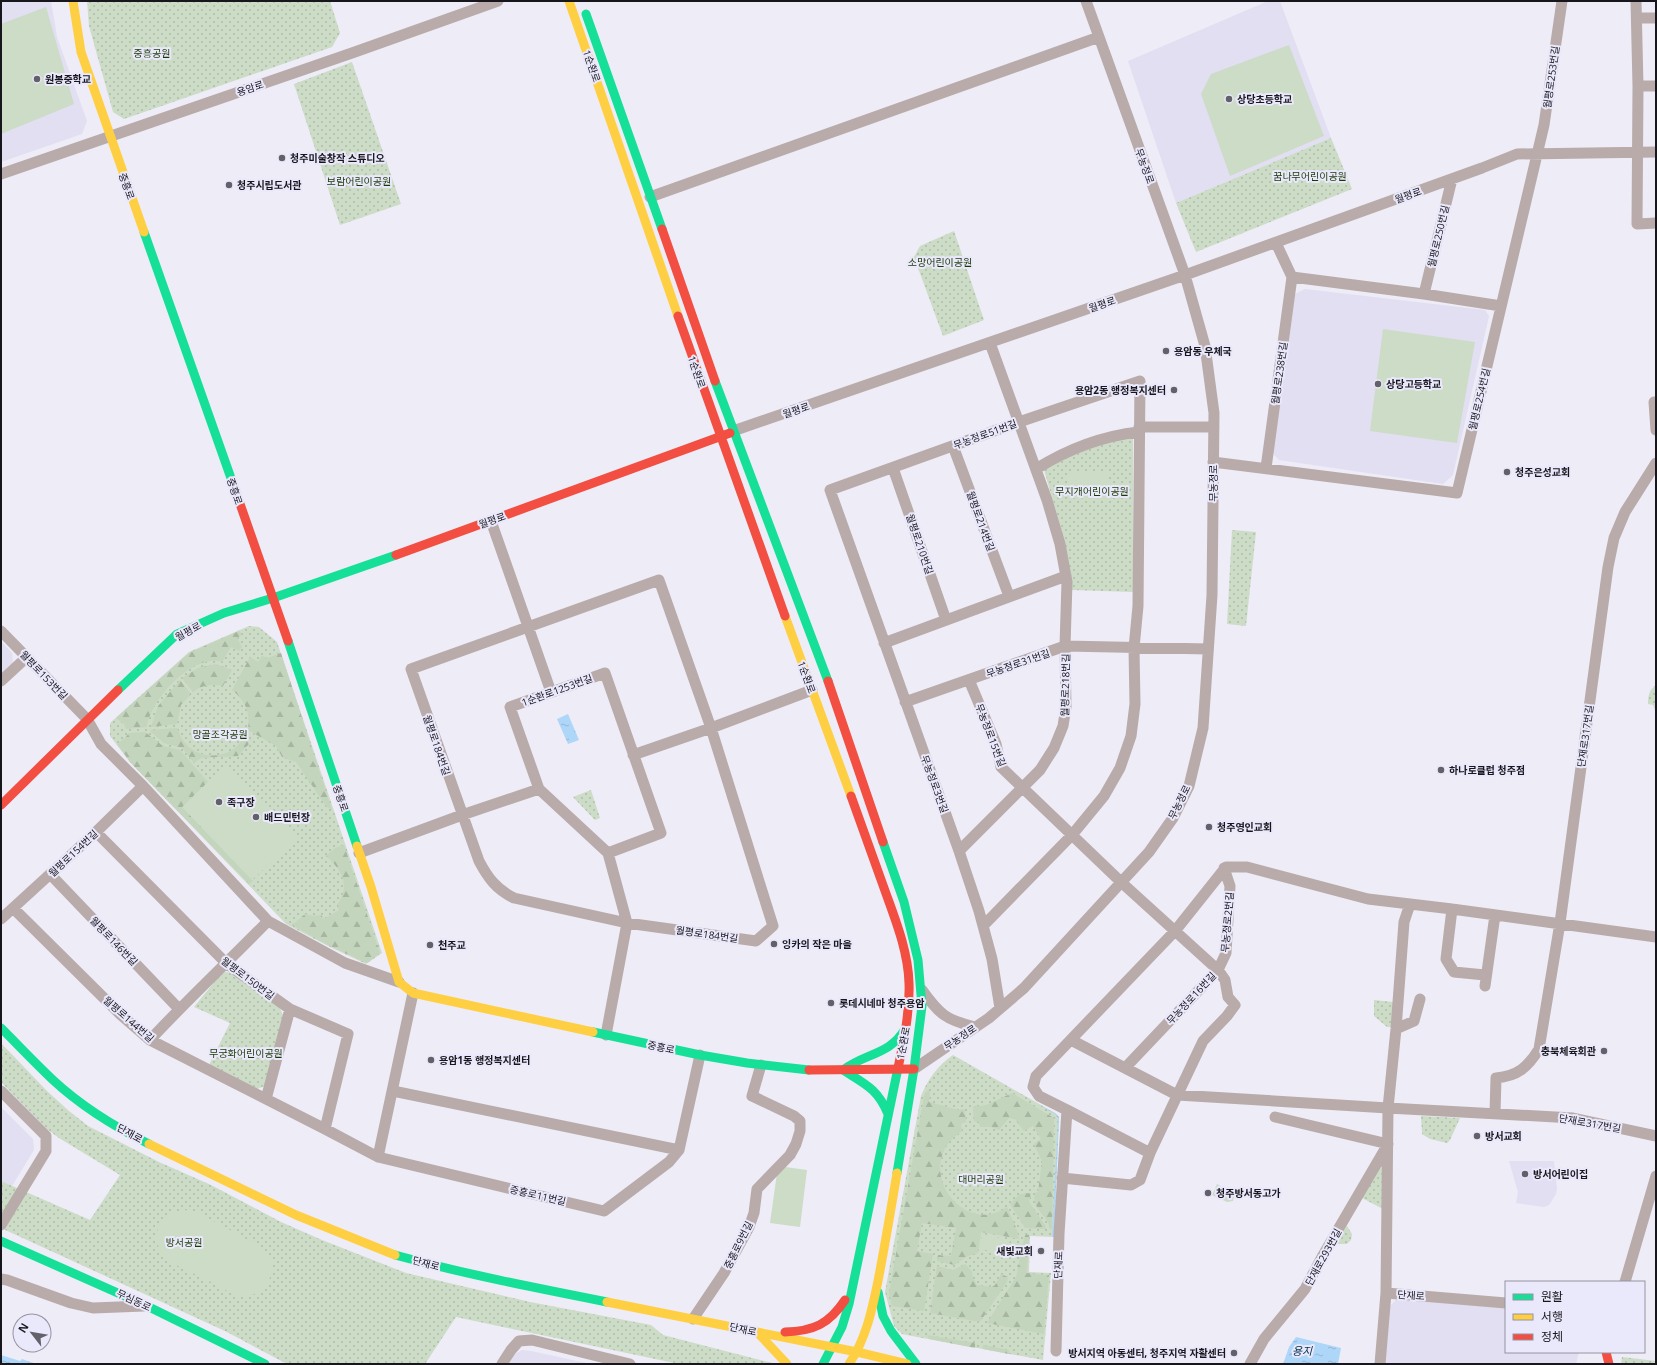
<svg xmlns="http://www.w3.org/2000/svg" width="1657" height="1365" font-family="'Open Sans','Noto Sans KR',sans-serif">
  <defs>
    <pattern id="grass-dots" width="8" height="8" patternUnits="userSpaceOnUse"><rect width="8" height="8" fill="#ccdcc7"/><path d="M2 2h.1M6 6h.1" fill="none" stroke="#aebcaa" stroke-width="1.8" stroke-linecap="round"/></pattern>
    <pattern id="forest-firs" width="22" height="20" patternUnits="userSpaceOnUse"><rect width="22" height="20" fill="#c3d5bc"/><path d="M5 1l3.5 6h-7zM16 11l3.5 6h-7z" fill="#a7b6a1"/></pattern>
    <pattern id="water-ripples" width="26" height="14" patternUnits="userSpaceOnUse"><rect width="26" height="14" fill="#aed6f8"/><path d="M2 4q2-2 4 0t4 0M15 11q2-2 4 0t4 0" fill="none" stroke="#95b7d4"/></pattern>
  </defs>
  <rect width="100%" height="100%" fill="#eeecf7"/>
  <path fill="#e1dff1" d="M1,1H51L57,37L87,121L82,134L1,162Z
    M1268,1H1280L1331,138L1176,203L1128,61Z
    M1305,289L1485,310L1489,316L1453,475L1443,484L1279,460L1271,452L1295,294Z
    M1,641L12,653L13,663L1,674Z
    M1,1107L33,1139L34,1150L12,1186L1,1181Z
    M1509,1161H1554L1557,1189L1556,1194L1549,1205L1544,1207L1516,1203L1518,1192Z
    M1397,1299L1506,1308V1352H1579L1576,1364H1383L1389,1307Z
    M522,1350L531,1351L591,1364H509L515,1354Z"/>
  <path fill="url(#grass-dots)" d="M87,1H330L340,33L332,47L124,119L113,112L89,26Z
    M352,62L401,204L340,225L294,84Z
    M1331,138L1352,189L1196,252L1176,203Z
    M954,231L984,320L943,336L914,257L920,246Z
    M1133,436V592L1072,590L1068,560L1060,525L1044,470L1066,456L1096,446Z
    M1232,530L1256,532L1246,626L1227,624Z
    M249,626L259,627L277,642L382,953L366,964L326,945L286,924L130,762L110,736V723L189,652Z
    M1656,685V712L1653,705L1648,704C1648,696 1649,690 1656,685Z
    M591,790L600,818L595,820L573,797Z
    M225,972L232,973L279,1006L283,1015L265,1086L257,1089L209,1065L230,1023L194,1007L216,980Z
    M1374,1000L1393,1002L1394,1027H1387L1374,1016Z
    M1,1043L47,1091L69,1111L88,1126L159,1162L211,1185L281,1222L322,1240L406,1273L530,1302L651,1325L663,1335L776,1364H679L456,1317L425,1364H287L227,1332L1,1228V1181L90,1220L120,1175L59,1138L47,1129L1,1082Z
    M953,1055L1055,1113L1059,1117L1054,1237L1030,1236L1029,1272L1051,1273L1043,1360L912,1336L902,1334L894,1326L885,1292L921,1096C928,1079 938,1065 953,1055Z
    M1421,1116L1460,1118L1450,1140L1447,1143L1430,1139L1422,1134Z
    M1384,1156L1383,1209L1362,1198Z
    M1347,1226L1352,1234L1351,1240L1347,1244H1333Z
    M1622,1357L1656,1361V1364H1621Z"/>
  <path fill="url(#forest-firs)" d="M239,631L242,635L237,638L242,647L239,651L231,647L222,662C193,653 150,700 147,727L126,729L124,724L116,718L189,653Z
    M281,653L332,810L326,806L296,762L282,757L276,746L248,730C250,712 246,701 232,690L250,657L258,662L262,656L268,658Z
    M216,664L232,670L223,686C213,684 202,685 193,692L182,678L198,668Z
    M180,680L191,694L181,705L177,724L151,727L158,706Z
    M177,728C179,731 180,736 182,739C197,762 233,761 244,736L249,744L238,756L201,758L194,763L182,748L164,743L151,732L150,730Z
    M145,732L163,746L180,750L208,782L182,807L253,881L249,884L130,762L117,744L125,738L129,733Z
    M344,845L380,953L367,963L326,944L292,925L305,914L314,916L321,915L324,919L339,910L337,905C351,886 342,870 326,856L335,848Z
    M928,1090L930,1092L929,1102L959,1110L965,1109L966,1122L961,1124L962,1131C958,1134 953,1138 950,1141C919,1180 968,1235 1007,1207L1017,1230L1019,1239L981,1232L978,1253L968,1256L954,1265L937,1261L938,1255L951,1256L956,1228L922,1223L917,1251L933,1254L924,1311L892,1306L889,1293L924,1096Z
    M1012,1093L1054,1118L1052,1229H1050C1048,1214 1031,1210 1035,1193L1038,1192L1042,1161L1034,1144L1041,1139L1033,1126L1024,1131L1015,1119L1009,1118L999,1130L991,1127H980L979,1122L974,1121L973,1107L987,1105Z
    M1031,1193L1029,1202L1045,1225L1046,1229L1025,1228L1010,1204L1020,1194Z
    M1025,1234L1029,1235L1027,1273L1049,1275L1044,1334L987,1323L1016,1277Z
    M965,1264L972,1271L973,1278L977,1285L992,1287L995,1285L1001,1274L1008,1277L1007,1282L980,1322L930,1313L937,1266L953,1270Z
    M927,1335L975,1343V1348L929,1339Z
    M983,1345L1009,1350V1354L983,1349Z"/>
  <path fill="#ccdcc7" d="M46,7L74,104L1,134V24Z
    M1289,45L1324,136L1230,176L1201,94L1211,74Z
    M1383,329L1475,342L1457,443L1370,431Z
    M1069,472H1108L1107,499L1068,498Z
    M226,765L297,838L252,880L183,808Z
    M778,1166L807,1170L800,1227L770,1223Z
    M1217,1184L1229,1191L1235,1193L1233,1201L1227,1202L1212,1195Z
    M182,1210L195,1211L261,1247C269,1254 275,1262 271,1274C268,1287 256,1297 242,1296C233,1295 224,1289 217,1285C201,1277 185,1269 170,1262C148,1244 154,1216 182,1210Z
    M982,1234L1010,1240L1007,1254L980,1249Z"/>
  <path fill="url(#water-ripples)" d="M568,714L579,740L568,744L557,719Z
    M1036,1103L1055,1113L1059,1117L1054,1237H1052L1058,1118L1055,1114Z
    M1296,1337L1341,1348L1338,1364H1283L1289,1347Z
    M1,1355L20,1361L22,1359L36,1364H1Z"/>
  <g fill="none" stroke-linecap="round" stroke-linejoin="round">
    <path stroke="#b8abaa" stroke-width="11" d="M1636,1L1638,86L1637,224L1656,223
      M1637,18H1656
      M1638,86H1656
      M1,174L352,53L498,1
      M650,197L1099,37
      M1276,243L1292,277L1424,294L1501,306
      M1424,294L1452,179
      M1654,402L1656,430
      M1139,427H1214
      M733,431L1185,275L1482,168L1517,154L1656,152
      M953,446L1009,596
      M1213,462L1457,493L1544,125L1562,1
      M893,468L946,620
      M1266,468L1292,277
      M1036,469C1068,449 1102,436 1139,432
      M491,521L551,692
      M659,580L711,728L773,926L756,941L627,923L514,898C496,889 488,878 479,861L411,669Z
      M1,631L87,719L101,744L143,786L268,921L345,963L399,982
      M884,643L1066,576
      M605,673L661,833L608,853L539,789L510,707Z
      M969,680L996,744L1001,767L1121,882L1218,970L1225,980L1228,997L1235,1005L1227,1016L1203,1041L1150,1153L1140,1180L1131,1185L1062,1178
      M1,681L27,657
      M905,702L1065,646L1208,649
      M633,755L711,728L812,690
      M96,832L227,964L290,1009L348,1034L325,1129
      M959,851L1040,770L1054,748L1063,726L1066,707L1065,646L1067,582L1060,544L1047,500L990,343
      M359,853L462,815L539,789
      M50,874L179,1009
      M13,908L120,1014L150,1040L325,1129L378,1157L604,1211L669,1162L679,1150L700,1055
      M1452,909L1446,959L1454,972L1485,975
      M1,919L96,832L143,786
      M983,926L1072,835L1104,796L1120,768L1131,736L1135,704L1134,648L1138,606L1140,381L1019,422L830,490L959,851L979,911L992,959L1000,1008
      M1485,986L1495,915
      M922,990C939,1014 946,1020 975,1027
      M1396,1029L1414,1021L1420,999
      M606,1035L627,923L608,853
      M150,1040C188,999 229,961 268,921
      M1071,1040L1177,1095L1388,1108L1396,1029L1404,922L1410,904
      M1125,1068L1218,970L1226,953L1230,886L1224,868
      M914,1069L989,1018L1024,988L1149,852L1173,818L1189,786L1203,728L1212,595L1214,413L1205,346L1185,275L1086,1
      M1,1091L46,1136V1151L1,1225
      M393,1091L679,1150
      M266,1099L290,1009
      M1067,1110L1150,1153
      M1495,1113L1496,1078C1518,1076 1528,1067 1539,1049L1560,923L1608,567L1614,538L1625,512L1656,463
      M378,1157L413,993
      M1,1279L7,1280L71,1303L93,1308L144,1306
      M1625,1282L1656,1176
      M1386,1293L1506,1303
      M693,1319L724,1273L749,1227L754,1213L757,1189L790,1155L796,1144L800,1131V1121L794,1116L752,1096L761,1065
      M1056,1351L1059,1234L1067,1110L1039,1096L1033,1087L1036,1076L1175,931L1226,867H1247L1368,899L1452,909L1656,937
      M502,1364L511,1350L519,1341L532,1340L630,1364
      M1250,1364L1264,1339L1305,1289L1322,1257L1388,1144L1275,1117
      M1380,1364L1386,1293L1388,1108L1573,1118L1656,1136"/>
    <path stroke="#16e098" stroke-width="9" d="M586,14L662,229
      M144,232L232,481
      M715,381L828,681
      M288,641L357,846
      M118,690L177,634L224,613L273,598L396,555
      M883,842L904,902L918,960L922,1006L914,1069L897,1173
      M1,1028C18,1045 35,1063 53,1080C81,1106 115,1127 149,1144
      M593,1032L700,1055L747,1063L809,1070
      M888,1114C878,1089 865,1084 843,1070C865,1053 890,1055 905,1029
      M1,1241L147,1306L265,1364
      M395,1255C465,1274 536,1288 607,1302
      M878,1292L883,1316L891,1331L916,1364
      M823,1364L842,1327L849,1304L898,1068"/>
    <path stroke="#ffcf43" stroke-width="9" d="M73,1L81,52L144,232
      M569,1L678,316
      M785,616L851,796
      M357,846L371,887L399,982L413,993L593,1032
      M149,1144L296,1215L395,1255
      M607,1302L857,1352L907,1364
      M757,1332L787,1364
      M849,1364C866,1339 872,1310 878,1281C885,1245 891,1209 897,1173"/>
    <path stroke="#f24e42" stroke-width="9" d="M662,229L715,381
      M678,316L785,616
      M232,481L288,641
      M396,555L730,433
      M828,681L883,842
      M851,796C862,827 873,858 884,888C895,919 908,950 909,983C910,1011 904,1040 898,1068
      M1,805L118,690
      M809,1070L914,1069
      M785,1332C814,1331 829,1324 845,1300
      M1606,1352L1609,1364"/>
  </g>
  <g fill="#626169" stroke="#eae8fb" stroke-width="1.5">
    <circle cx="37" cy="79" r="4"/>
    <circle cx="1229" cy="99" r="4"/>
    <circle cx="282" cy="158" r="4"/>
    <circle cx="229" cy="185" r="4"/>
    <circle cx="1166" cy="351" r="4"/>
    <circle cx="1378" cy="384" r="4"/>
    <circle cx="1174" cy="390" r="4"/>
    <circle cx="1507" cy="472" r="4"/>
    <circle cx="1441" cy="770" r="4"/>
    <circle cx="219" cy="802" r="4"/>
    <circle cx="256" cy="817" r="4"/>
    <circle cx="1209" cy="827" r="4"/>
    <circle cx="774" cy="944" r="4"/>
    <circle cx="430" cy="945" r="4"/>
    <circle cx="831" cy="1003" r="4"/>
    <circle cx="1604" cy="1051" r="4"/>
    <circle cx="431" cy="1060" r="4"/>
    <circle cx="1477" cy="1136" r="4"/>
    <circle cx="1525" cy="1174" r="4"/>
    <circle cx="1208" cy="1193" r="4"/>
    <circle cx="1041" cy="1251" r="4"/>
    <circle cx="1234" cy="1353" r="4"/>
  </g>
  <g text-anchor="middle" stroke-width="4" stroke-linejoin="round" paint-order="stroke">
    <g font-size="10" fill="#193900" stroke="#eae8fb">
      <text x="152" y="57">중흥공원</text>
      <text x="1310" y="180">꿈나무어린이공원</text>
      <text x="359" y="185">보람어린이공원</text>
      <text x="940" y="266">소망어린이공원</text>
      <text x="1092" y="495">무지개어린이공원</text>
      <text x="220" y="738">망골조각공원</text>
      <text x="246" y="1057">무궁화어린이공원</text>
      <text x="981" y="1183">대머리공원</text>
      <text x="184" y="1246">방서공원</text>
    </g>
    <g font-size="10" fill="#17161c" stroke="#eae8fb">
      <text transform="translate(592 66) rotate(71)" y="4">1순환로</text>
      <text transform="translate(1551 77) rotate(-82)" y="4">월평로253번길</text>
      <text transform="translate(250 88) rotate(-19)" y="4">용암로</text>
      <text transform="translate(1145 166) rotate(70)" y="4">무농정로</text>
      <text transform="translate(127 186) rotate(70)" y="4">중흥로</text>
      <text transform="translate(1408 195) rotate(-20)" y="4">월평로</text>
      <text transform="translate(1438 236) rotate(-77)" y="4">월평로250번길</text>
      <text transform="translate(1102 304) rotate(-19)" y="4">월평로</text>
      <text transform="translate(697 372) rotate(71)" y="4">1순환로</text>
      <text transform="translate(1279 373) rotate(-82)" y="4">월평로238번길</text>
      <text transform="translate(1479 399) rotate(-77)" y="4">월평로254번길</text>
      <text transform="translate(796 410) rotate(-19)" y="4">월평로</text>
      <text transform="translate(985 434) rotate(-20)" y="4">무농정로51번길</text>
      <text transform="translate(1213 483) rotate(-90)" y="4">무농정로</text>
      <text transform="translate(235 491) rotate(71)" y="4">중흥로</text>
      <text transform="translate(492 520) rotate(-20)" y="4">월평로</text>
      <text transform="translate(981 521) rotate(70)" y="4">월평로214번길</text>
      <text transform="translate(920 544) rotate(71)" y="4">월평로210번길</text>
      <text transform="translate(188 631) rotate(-29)" y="4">월평로</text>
      <text transform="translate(1018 663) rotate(-19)" y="4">무농정로31번길</text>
      <text transform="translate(44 675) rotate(46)" y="4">월평로153번길</text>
      <text transform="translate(807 677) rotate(70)" y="4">1순환로</text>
      <text transform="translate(1065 685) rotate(-89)" y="4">월평로218번길</text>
      <text transform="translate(557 690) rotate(-20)" y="4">1순환로1253번길</text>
      <text transform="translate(991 735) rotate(69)" y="4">무농정로15번길</text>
      <text transform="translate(1585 736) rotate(-82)" y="4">단재로317번길</text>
      <text transform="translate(437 745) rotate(71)" y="4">월평로184번길</text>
      <text transform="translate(935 784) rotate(70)" y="4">무농정로3번길</text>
      <text transform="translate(341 798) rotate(71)" y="4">중흥로</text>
      <text transform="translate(1179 802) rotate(-64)" y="4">무농정로</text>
      <text transform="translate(73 853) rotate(-43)" y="4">월평로154번길</text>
      <text transform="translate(1227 922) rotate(-85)" y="4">무농정로2번길</text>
      <text transform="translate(707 934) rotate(8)" y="4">월평로184번길</text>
      <text transform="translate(114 941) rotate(46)" y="4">월평로146번길</text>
      <text transform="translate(248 978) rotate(37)" y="4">월평로150번길</text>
      <text transform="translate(1191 998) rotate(-47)" y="4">무농정로16번길</text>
      <text transform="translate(129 1019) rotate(41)" y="4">월평로144번길</text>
      <text transform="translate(960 1037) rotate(-34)" y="4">무농정로</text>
      <text transform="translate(903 1043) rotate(-79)" y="4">1순환로</text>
      <text transform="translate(661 1047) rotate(12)" y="4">중흥로</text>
      <text transform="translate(1590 1123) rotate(10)" y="4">단재로317번길</text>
      <text transform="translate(130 1133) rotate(29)" y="4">단재로</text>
      <text transform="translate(538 1195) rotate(13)" y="4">중흥로11번길</text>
      <text transform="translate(738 1245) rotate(-64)" y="4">중흥로9번길</text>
      <text transform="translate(1323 1257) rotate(-61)" y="4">단재로293번길</text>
      <text transform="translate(426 1263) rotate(15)" y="4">단재로</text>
      <text transform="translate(1058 1265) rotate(-88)" y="4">단재로</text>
      <text transform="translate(1411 1295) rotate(4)" y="4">단재로</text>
      <text transform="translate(134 1300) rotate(25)" y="4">무심동로</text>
      <text transform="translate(743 1329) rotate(12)" y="4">단재로</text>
    </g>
    <g font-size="10" font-weight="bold" fill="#17161c" stroke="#eae8fb" text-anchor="start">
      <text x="45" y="83">원봉중학교</text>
      <text x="1237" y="103">상당초등학교</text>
      <text x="290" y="162">청주미술창작 스튜디오</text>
      <text x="237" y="189">청주시립도서관</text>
      <text x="1174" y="355">용암동 우체국</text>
      <text x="1386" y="388">상당고등학교</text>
      <text x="1166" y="394" text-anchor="end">용암2동 행정복지센터</text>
      <text x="1515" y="476">청주은성교회</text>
      <text x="1449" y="774">하나로클럽 청주점</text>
      <text x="227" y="806">족구장</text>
      <text x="264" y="821">배드민턴장</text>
      <text x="1217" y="831">청주영인교회</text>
      <text x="782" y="948">잉카의 작은 마을</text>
      <text x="438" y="949">천주교</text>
      <text x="839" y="1007">롯데시네마 청주용암</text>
      <text x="1596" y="1055" text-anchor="end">충북체육회관</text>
      <text x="439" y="1064">용암1동 행정복지센터</text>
      <text x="1485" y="1140">방서교회</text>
      <text x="1533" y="1178">방서어린이집</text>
      <text x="1216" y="1197">청주방서동고가</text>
      <text x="1033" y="1255" text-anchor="end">새빛교회</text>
      <text x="1226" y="1357" text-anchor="end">방서지역 아동센터, 청주지역 자활센터</text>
    </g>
    <g font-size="11" font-style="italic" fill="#01314d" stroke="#eae8fb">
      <text x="1302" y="1355">용지</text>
    </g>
  </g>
  <rect width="1657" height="1365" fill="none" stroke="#17161c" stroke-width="4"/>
  <rect x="1505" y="1281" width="140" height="72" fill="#eae8fb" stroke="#9694a2"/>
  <rect x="1513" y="1294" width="20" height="6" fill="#16e098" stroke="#9694a2"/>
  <text x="1541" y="1301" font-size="12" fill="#17161c">원활</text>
  <rect x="1513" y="1314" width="20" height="6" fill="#ffcf43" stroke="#9694a2"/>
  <text x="1541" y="1321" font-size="12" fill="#17161c">서행</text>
  <rect x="1513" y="1334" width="20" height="6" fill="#f24e42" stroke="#9694a2"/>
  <text x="1541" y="1341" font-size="12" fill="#17161c">정체</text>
  <g transform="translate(32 1333) rotate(301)"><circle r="19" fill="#eae8fb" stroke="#9694a2"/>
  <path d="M0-3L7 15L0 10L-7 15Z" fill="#626169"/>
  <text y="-6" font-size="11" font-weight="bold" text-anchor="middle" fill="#17161c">N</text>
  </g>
</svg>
